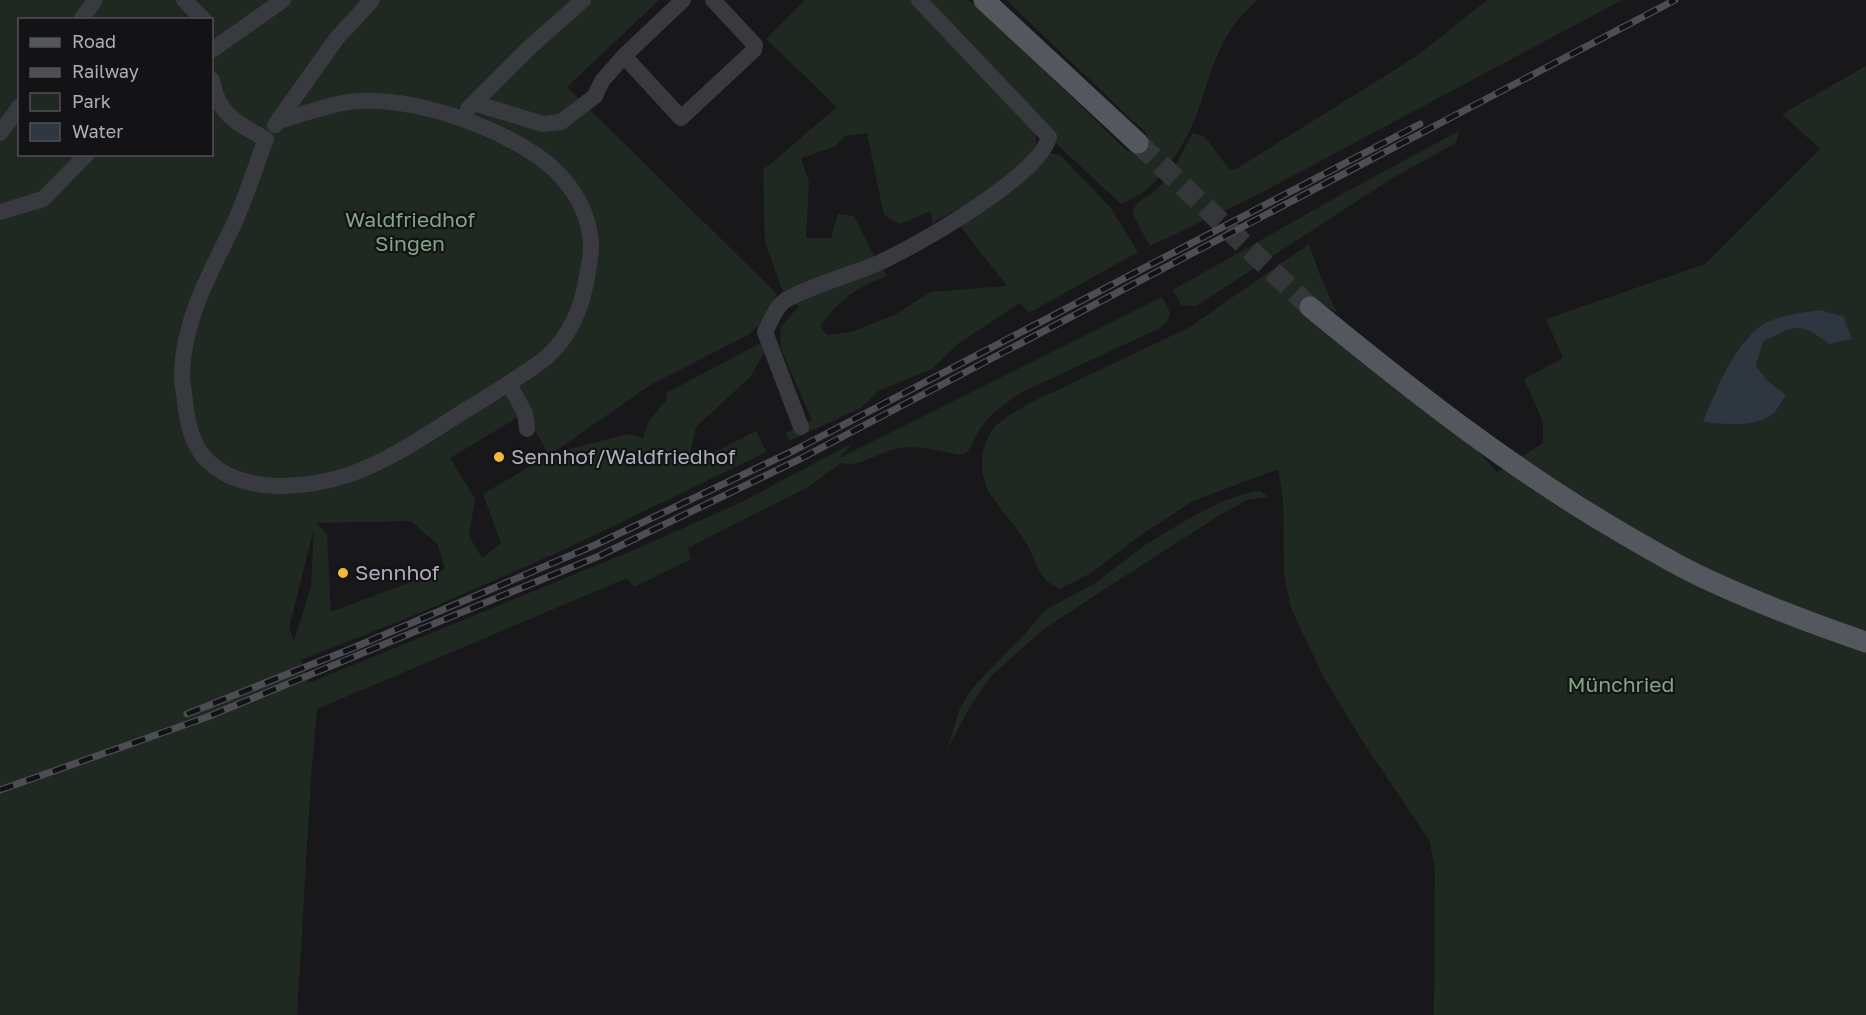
<svg xmlns="http://www.w3.org/2000/svg" width="1866" height="1015" font-family="'Golos Text',sans-serif">
  <rect width="100%" height="100%" fill="#18181a"/>
  <path fill="#202921" fill-rule="evenodd" d="M0,0H659L567,87L777,294L763,322L748,335L652,384L551,454L627,434L643,438L649,421L667,399L666,393L774,336L750,377L696,427L689,457L717,451L756,431L766,452L568,548L415,615L301,660L309,683L634,550L742,502L853,443L839,458L1162,297L1170,313L1167,322L1160,328L1020,393L994,412L981,427L968,451L963,455C941,452 921,445 898,448C879,452 860,468 841,463L808,487L688,548L691,559L634,587L627,578L317,709L311,778L297,1015H0ZM20,20H212V154H20ZM525,413L549,455L483,494L501,543L482,558L469,536L475,499L450,458ZM411,521L438,545L445,569L331,612L327,534L316,523ZM314,528L311,587L294,641L289,628Z
    M805,0H913L1036,133V145L1029,158L977,199L932,223L931,211L900,224L884,215L867,133L845,136L834,147L801,158L809,182L806,238H831L838,214L854,216L871,250L887,276C853,290 843,297 820,326L827,335L851,332L894,315L931,292L1007,286L960,226L1049,153L1060,155L1111,208L1138,252L1029,313L1020,303L959,343L932,369L878,391L861,408L789,441L786,433L812,420L780,347L781,327L799,306L786,300L765,242L763,170L837,107L766,39Z
    M919,0H967L979,7L1128,152L1147,134L1006,0H1258C1213,36 1212,80 1191,128C1182,148 1162,177 1145,191C1138,196 1128,200 1121,204L1049,137Z
    M1487,0H1622L1255,196L1150,246L1132,213C1136,200 1146,198 1156,190C1172,176 1182,152 1193,133L1204,136L1230,170L1236,169L1417,56Z
    M1866,66V1015H1434L1435,868L1429,840L1363,742L1323,676L1291,608L1284,575L1283,498L1278,469L1193,501L1142,534L1091,573L1060,589C1036,579 1039,563 1026,543C1017,527 1003,513 993,498C979,479 978,453 991,432C998,420 1016,412 1028,404L1190,327L1309,244L1321,278L1337,313L1323,304L1310,307V320L1477,450L1497,472L1543,443V422L1524,379L1563,358L1546,319L1705,264L1820,149L1782,114ZM1819,310L1843,316L1829,344C1798,321 1794,325 1763,342L1756,366L1767,380L1785,395C1782,400 1779,407 1775,412C1757,429 1726,424 1704,422L1715,392L1737,354L1789,315Z
    M1459,131L1456,143L1394,177L1196,306L1181,305L1173,290L1344,193Z
    M1261,491L1268,497L1247,500L1218,516L1045,628L991,676L970,707L947,750L960,708L973,687L1023,636L1045,610L1094,584L1145,545L1195,515L1226,500L1251,492Z"/>
  <path fill="#2e373f" d="M1819,310L1843,316L1852,339L1829,344C1798,321 1795,325 1763,342L1756,366L1767,380L1786,395C1782,400 1779,407 1775,412C1757,429 1725,424 1703,422C1716,390 1731,352 1757,329C1771,316 1801,313 1819,310Z"/>
  <g fill="none" stroke-linecap="round" stroke-linejoin="round">
    <path stroke="#35363a" stroke-width="21" stroke-dasharray="21 10" stroke-linecap="butt" d="M1138,143L1310,307"/>
    <path stroke="#393a3f" stroke-width="16" d="M184,0L204,20
      M81,20L95,0
      M212,50L283,0
      M624,56L681,118L754,50L755,45L713,0
      M212,80C218,115 238,124 266,139C255,168 246,198 233,226C210,273 185,317 182,370C181,380 184,391 185,401C187,420 191,443 205,458C241,496 306,489 351,474C393,459 432,431 469,408C491,395 511,382 532,368C538,363 546,359 551,353C571,333 581,309 586,282C588,270 591,257 591,245C589,202 560,168 525,148C476,119 399,93 342,103C320,108 298,115 277,122
      M474,103L543,124L561,122L595,96L602,81L624,56L683,0
      M468,109L529,48L583,0
      M275,125L337,38L372,0
      M0,133L20,106
      M0,212L43,199L87,154
      M509,384L525,413L527,429
      M801,427L765,332C770,323 774,311 781,304C792,292 855,273 874,265C913,248 1039,177 1049,137L919,0"/>
    <path stroke="#55575e" stroke-width="21" d="M984,0L1138,143
      M1310,307C1410,389 1510,468 1622,533C1648,548 1674,564 1702,577C1755,602 1810,623 1866,642"/>
    <defs>
      <path id="rail" d="M187,714L348,650L595,545L795,450L1420,124
        M0,790L207,717L599,556L800,459L1675,0"/>
    </defs>
    <use href="#rail" stroke="#4c4e54" stroke-width="7"/>
    <use href="#rail" stroke="#131315" stroke-width="4.5" stroke-dasharray="14" stroke-linecap="butt"/>
  </g>
  <g fill="#f2b939" stroke="#131315" stroke-width="2">
    <circle cx="499" cy="457" r="6"/>
    <circle cx="343" cy="573" r="6"/>
  </g>
  <g text-anchor="middle" stroke-width="4.5" stroke-linejoin="round" paint-order="stroke">
    <g font-size="21" fill="#82a585" stroke="#131315">
      <text x="410" y="227">Waldfriedhof<tspan x="410" dy="24">Singen</tspan></text>
      <text x="1621" y="692">Münchried</text>
    </g>
    <g font-size="21" fill="#abafba" stroke="#131315" text-anchor="start">
      <text x="511" y="464">Sennhof/Waldfriedhof</text>
      <text x="355" y="580">Sennhof</text>
    </g>
  </g>
  <rect x="18" y="18" width="195" height="138" fill="#131315" stroke="#505157" stroke-width="1.5"/>
  <rect x="30" y="38" width="30" height="9" fill="#55575e" stroke="#505157" stroke-width="1.5"/>
  <text x="72" y="48" font-size="18" fill="#abafba">Road</text>
  <rect x="30" y="68" width="30" height="9" fill="#4c4e54" stroke="#505157" stroke-width="1.5"/>
  <text x="72" y="78" font-size="18" fill="#abafba">Railway</text>
  <rect x="30" y="93" width="30" height="18" fill="#202921" stroke="#505157" stroke-width="1.5"/>
  <text x="72" y="108" font-size="18" fill="#abafba">Park</text>
  <rect x="30" y="123" width="30" height="18" fill="#2e373f" stroke="#505157" stroke-width="1.5"/>
  <text x="72" y="138" font-size="18" fill="#abafba">Water</text>
</svg>
